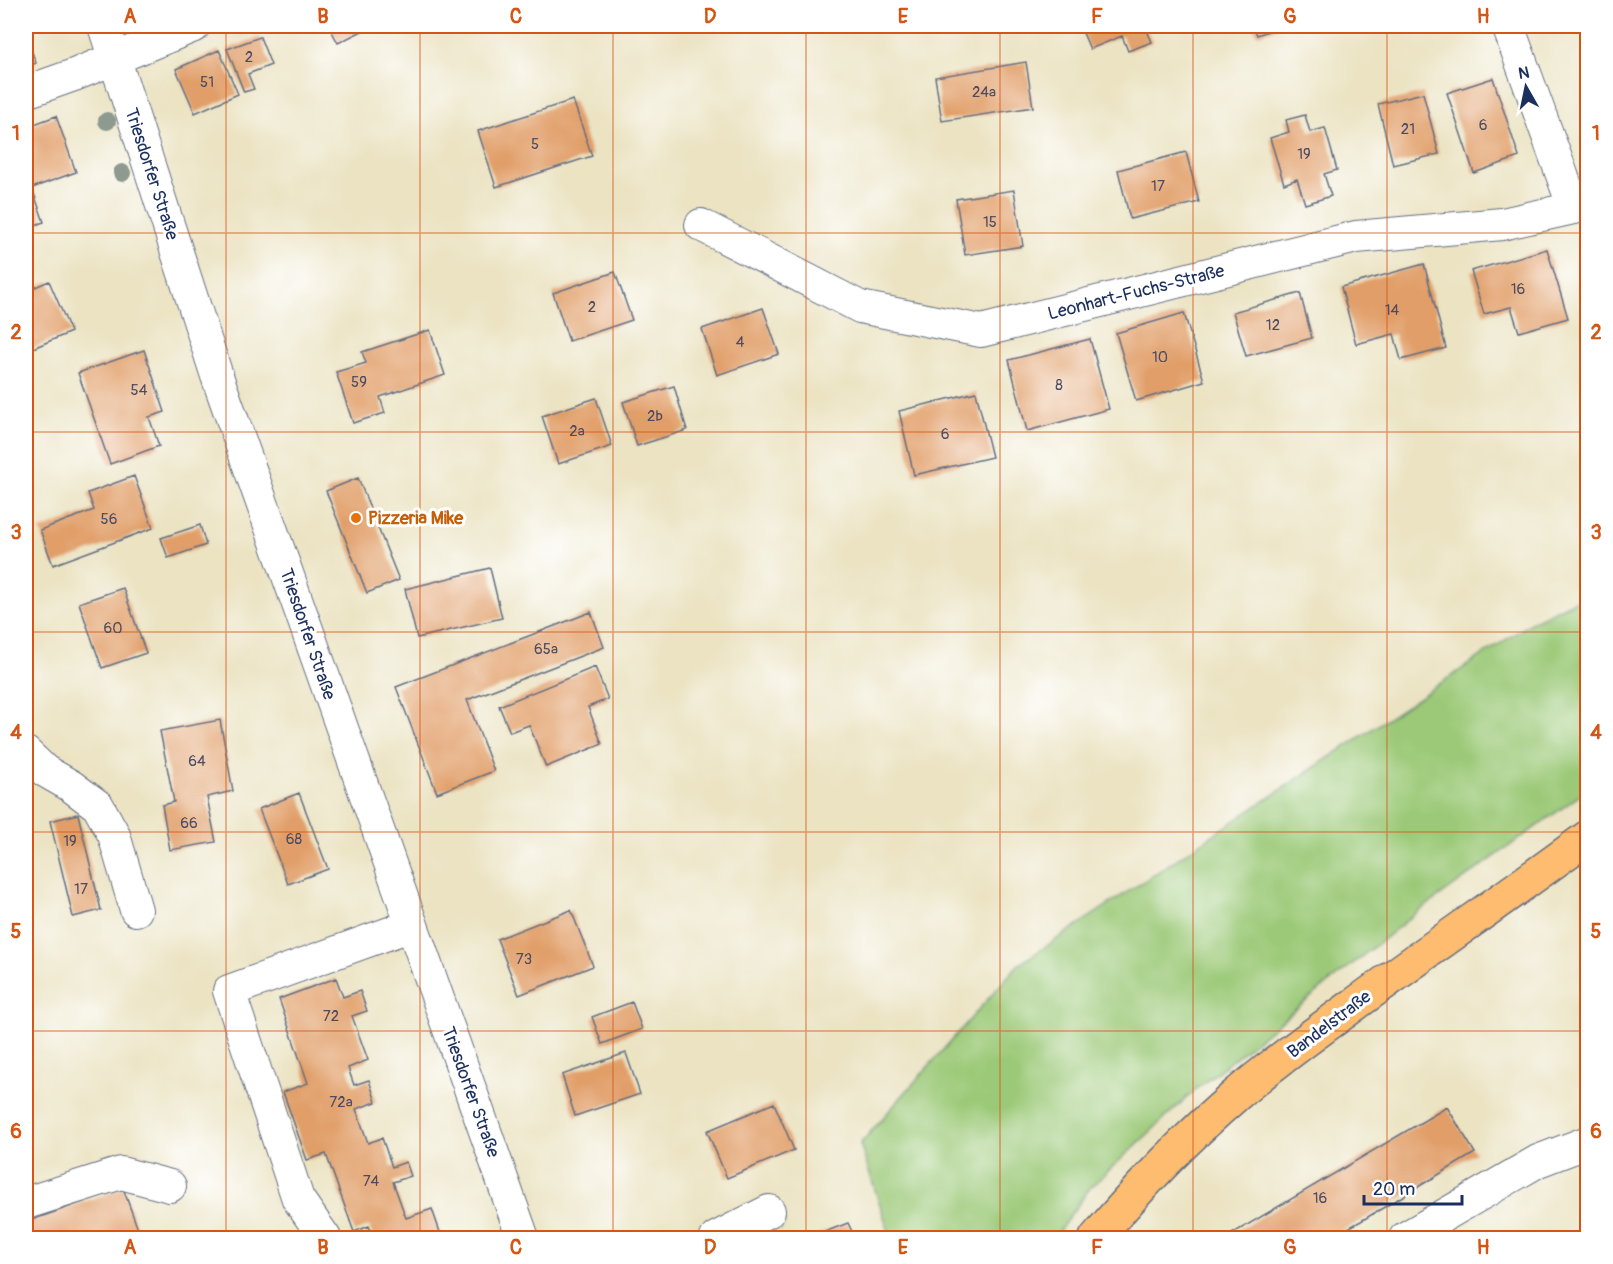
<svg xmlns="http://www.w3.org/2000/svg" width="1613" height="1264" font-family="Pangolin,sans-serif">
  <rect width="100%" height="100%" fill="#fff"/>
  <filter id="ink" filterUnits="userSpaceOnUse"><feTurbulence type="fractalNoise" baseFrequency=".0167" numOctaves="2"/><feDisplacementMap in="SourceGraphic" scale="12" xChannelSelector="R" yChannelSelector="G"/><feConvolveMatrix kernelMatrix="1 2 1 2 8 2 1 2 1" color-interpolation-filters="sRGB"/></filter>
  <filter id="wash" filterUnits="userSpaceOnUse"><feTurbulence type="fractalNoise" baseFrequency=".008" numOctaves="4" result="noise"/><feDisplacementMap in="SourceGraphic" scale="24" xChannelSelector="R" yChannelSelector="G"/><feGaussianBlur stdDeviation="1.35" result="paint"/><feColorMatrix in="noise" values="0 0 0 0 0 0 0 0 0 0 0 0 0 0 0 0 0 1.4 0 .05"/><feComposite in="paint" operator="in"/></filter>
  <g filter="url(#wash)">
    <rect width="100%" height="100%" fill="#ebe3c2"/>
    <path fill="#9bc977" stroke="#5b7c6a" stroke-width="1.5" d="M1587,595V790L1411,917L1195,1090L1089,1189L1054,1238H891L860,1144L1018,965L1534,621Z"/>
    <g id="blocks">
      <path fill="#e19e68" d="M329,26H372L338,43Z
        M1080,26H1145L1152,42L1128,51L1122,36L1090,49Z
        M1253,26H1282L1257,35Z
        M26,35L36,63L26,67Z
        M260,37L271,65L248,74L254,89L244,92L227,49Z
        M219,50L238,94L195,113L176,69Z
        M1026,62L1033,107L942,121L935,77Z
        M1493,78L1519,157L1474,173L1447,93Z
        M1423,93L1439,154L1393,165L1378,104Z
        M573,100L592,156L496,187L478,131Z
        M1305,115L1310,132L1325,128L1337,170L1324,174L1331,196L1305,204L1297,179L1284,184L1270,138L1289,132L1286,120Z
        M56,116L76,172L32,188L44,222L26,228V127Z
        M1186,152L1199,202L1130,219L1118,170Z
        M1014,190L1023,246L965,255L956,199Z
        M1547,249L1568,318L1519,332L1511,307L1484,314L1471,271Z
        M1424,264L1446,348L1401,360L1394,334L1356,344L1341,287Z
        M615,272L632,320L569,341L553,293Z
        M49,281L71,332L26,351V291Z
        M1300,293L1312,338L1246,356L1233,312Z
        M763,308L779,354L717,375L702,329Z
        M1184,313L1204,381L1136,401L1116,333Z
        M430,330L445,375L380,397L385,413L353,423L336,372L366,363L362,352Z
        M1090,339L1109,409L1027,431L1009,360Z
        M144,350L165,412L149,417L159,446L110,464L78,373Z
        M674,386L687,430L637,446L623,402Z
        M976,392L992,457L914,475L899,411Z
        M596,398L612,446L558,464L542,416Z
        M134,476L153,528L53,565L40,530L94,510L88,493Z
        M358,478L399,580L367,593L326,491Z
        M200,525L206,545L168,558L161,538Z
        M490,568L502,618L417,638L405,589Z
        M123,588L146,653L102,668L79,603Z
        M591,612L604,647L467,700L494,771L437,793L396,687Z
        M595,667L608,699L588,707L602,744L546,767L529,725L510,732L499,706Z
        M220,720L233,791L207,797L216,842L170,850L162,805L174,802L160,731Z
        M299,793L328,869L288,884L259,809Z
        M78,814L101,910L73,917L50,821Z
        M571,910L593,966L519,995L497,939Z
        M336,978L343,997L360,991L367,1011L352,1016L368,1060L348,1068L354,1085L369,1080L376,1102L356,1109L368,1143L382,1138L392,1167L406,1162L411,1176L393,1182L406,1218L432,1209L442,1238L455,1234L456,1238H373L369,1226L354,1232L326,1154L307,1160L283,1092L308,1083L279,999Z
        M632,1002L642,1029L602,1044L592,1017Z
        M626,1053L640,1094L575,1116L562,1075Z
        M774,1103L794,1150L727,1178L707,1131Z
        M1447,1107L1475,1153L1361,1221L1330,1238H1225Z
        M123,1188L140,1235L129,1238H26V1222Z
        M848,1223L855,1238H809Z"/>
    </g>
  </g>
  <g filter="url(#ink)">
    <use href="#blocks" fill-opacity="0" stroke="#646e81" stroke-width="1.5"/>
    <g fill="none" stroke-linecap="round" stroke-linejoin="round">
      <defs>
        <path id="minor" d="M104,26L217,376L523,1238
          M1508,26L1574,208
          M26,92L74,75L194,26
          M701,225L860,307L981,331L1356,237L1502,224L1574,208L1588,203
          M26,753L45,771L71,786L98,806L114,835L136,910
          M26,1203L121,1173L170,1186
          M325,1238L298,1199L229,991L412,925
          M716,1238L769,1211
          M1405,1238L1538,1161L1588,1142"/>
        <path id="major" d="M1096,1238C1139,1187 1185,1139 1236,1095C1272,1064 1312,1036 1351,1007C1429,950 1509,895 1588,837"/>
      </defs>
      <use href="#minor" stroke="#646e81" stroke-width="34"/>
      <use href="#major" stroke="#646e81" stroke-width="36"/>
      <use href="#minor" stroke="#fff" stroke-width="32"/>
      <use href="#major" stroke="#fdbc70" stroke-width="33"/>
    </g>
    <g fill="#8e998f">
      <circle cx="107" cy="121" r="9"/>
      <circle cx="122" cy="173" r="9"/>
    </g>
  </g>
  <path fill="none" stroke="#d45514" stroke-width="1.5" stroke-opacity="0.55" d="M226,26V1238M420,26V1238M613,26V1238M806,26V1238M1000,26V1238M1193,26V1238M1387,26V1238M26,233H1588M26,432H1588M26,632H1588M26,832H1588M26,1031H1588"/>
  <circle fill="#e8710a" stroke="#fff" stroke-width="2" cx="356" cy="518" r="6"/>
  <g text-anchor="middle" stroke-width="6" stroke-linejoin="round" paint-order="stroke">
    <g font-size="15" fill="#4c4b60">
      <text x="249" y="62">2</text>
      <text x="207" y="87">51</text>
      <text x="984" y="97">24a</text>
      <text x="1483" y="130">6</text>
      <text x="1408" y="134">21</text>
      <text x="535" y="149">5</text>
      <text x="1304" y="159">19</text>
      <text x="1158" y="191">17</text>
      <text x="990" y="227">15</text>
      <text x="1518" y="294">16</text>
      <text x="592" y="312">2</text>
      <text x="1392" y="315">14</text>
      <text x="1273" y="330">12</text>
      <text x="740" y="347">4</text>
      <text x="1160" y="362">10</text>
      <text x="359" y="387">59</text>
      <text x="1059" y="390">8</text>
      <text x="139" y="395">54</text>
      <text x="655" y="421">2b</text>
      <text x="577" y="436">2a</text>
      <text x="945" y="439">6</text>
      <text x="109" y="524">56</text>
      <text x="113" y="633">60</text>
      <text x="546" y="654">65a</text>
      <text x="197" y="766">64</text>
      <text x="189" y="828">66</text>
      <text x="294" y="844">68</text>
      <text x="70" y="846">19</text>
      <text x="81" y="894">17</text>
      <text x="524" y="964">73</text>
      <text x="331" y="1021">72</text>
      <text x="341" y="1107">72a</text>
      <text x="371" y="1186">74</text>
      <text x="1320" y="1203">16</text>
    </g>
    <g font-size="18" fill="#1b2f5e" stroke="#fff">
      <text transform="translate(152 174) rotate(72)" y="6">Triesdorfer Straße</text>
      <text transform="translate(1136 292) rotate(-14)" y="6">Leonhart-Fuchs-Straße</text>
      <text transform="translate(308 634) rotate(71)" y="6">Triesdorfer Straße</text>
      <text transform="translate(1329 1024) rotate(-37)" y="6">Bandelstraße</text>
      <text transform="translate(471 1092) rotate(70)" y="6">Triesdorfer Straße</text>
    </g>
    <g font-size="18" font-weight="bold" fill="#c56008" stroke="#fff" text-anchor="start">
      <text x="368" y="524">Pizzeria Mike</text>
    </g>
  </g>
  <rect width="1613" height="1264" fill="none" stroke="#fff" stroke-width="66"/>
  <g transform="translate(1526 87) rotate(351)" stroke="#ffffff" stroke-width="4.5" paint-order="stroke">
  <path d="M0-4.5L10 22L0 15L-10 22Z" fill="#1b2f5e"/>
  <text y="-9" font-size="16" font-weight="bold" text-anchor="middle" fill="#1b2f5e">N</text>
  </g>
  <path d="M1364 1195v9h98v-9" fill="none" stroke="#1b2f5e" stroke-width="3"/>
  <text x="1373" y="1195" font-size="18" fill="#1b2f5e" stroke="#ffffff" stroke-width="4.5" paint-order="stroke">20 m</text>
  <rect x="33" y="33" width="1547" height="1198" fill="none" stroke="#d45514" stroke-width="2"/>
  <g font-size="20" text-anchor="middle" font-weight="bold" fill="#d45514">
    <text x="130" y="23">A</text>
    <text x="323" y="23">B</text>
    <text x="516" y="23">C</text>
    <text x="710" y="23">D</text>
    <text x="903" y="23">E</text>
    <text x="1097" y="23">F</text>
    <text x="1290" y="23">G</text>
    <text x="1483" y="23">H</text>
    <text x="16" y="140">1</text>
    <text x="1596" y="140">1</text>
    <text x="16" y="339">2</text>
    <text x="1596" y="339">2</text>
    <text x="16" y="539">3</text>
    <text x="1596" y="539">3</text>
    <text x="16" y="739">4</text>
    <text x="1596" y="739">4</text>
    <text x="16" y="938">5</text>
    <text x="1596" y="938">5</text>
    <text x="16" y="1138">6</text>
    <text x="1596" y="1138">6</text>
    <text x="130" y="1254">A</text>
    <text x="323" y="1254">B</text>
    <text x="516" y="1254">C</text>
    <text x="710" y="1254">D</text>
    <text x="903" y="1254">E</text>
    <text x="1097" y="1254">F</text>
    <text x="1290" y="1254">G</text>
    <text x="1483" y="1254">H</text>
  </g>
</svg>
